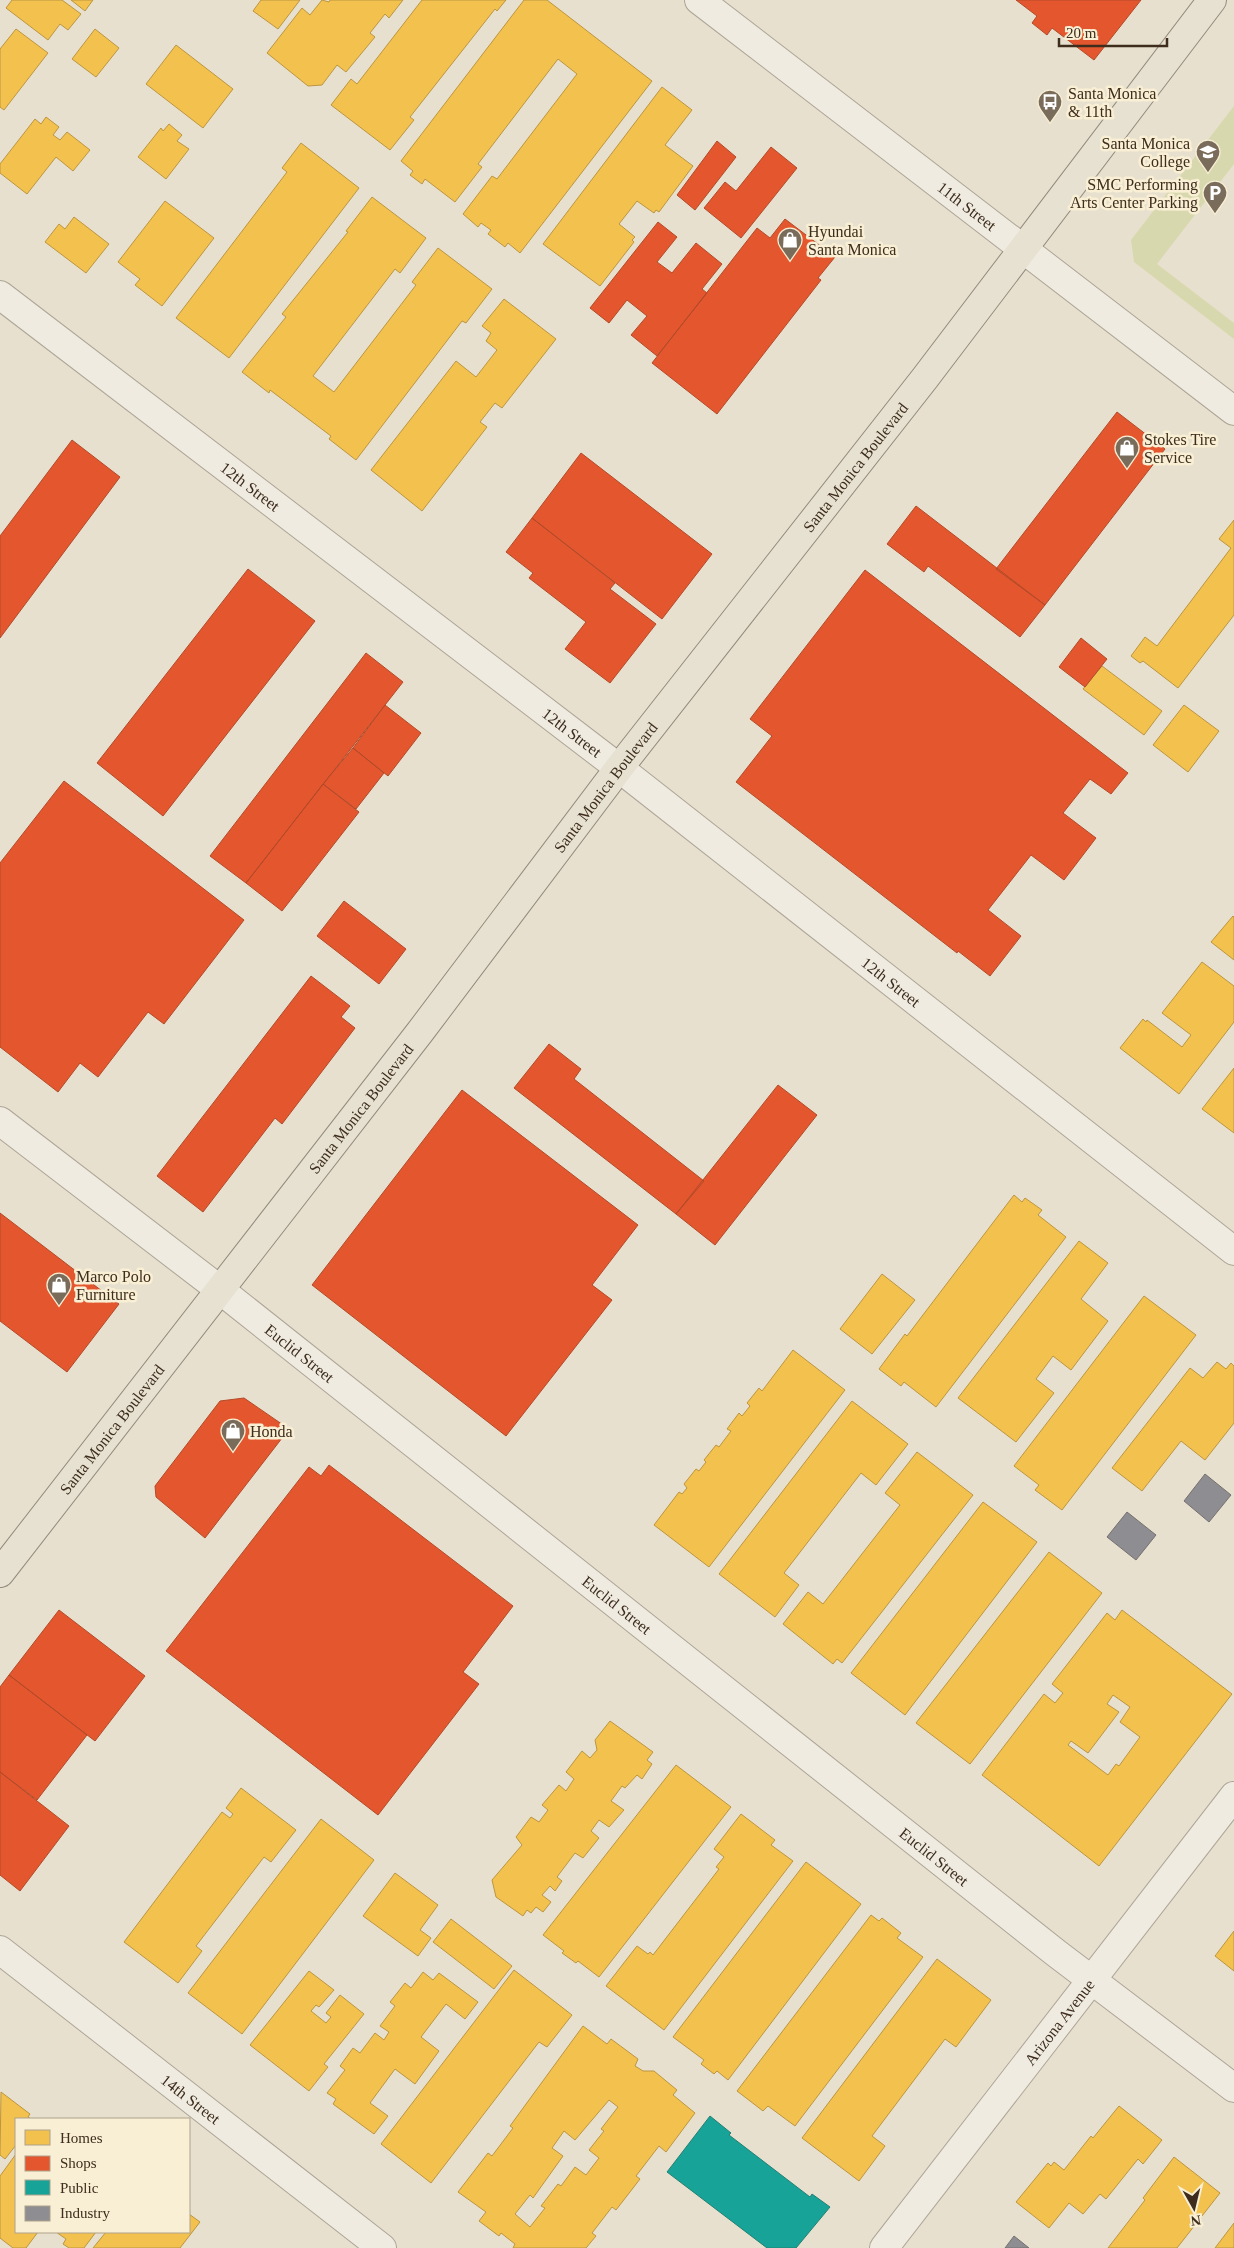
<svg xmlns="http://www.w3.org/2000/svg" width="1234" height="2248" font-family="'Times New Roman',serif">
  <rect width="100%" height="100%" fill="#e8e0ce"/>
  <path fill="#d8d8af" d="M1234,106V164L1157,264L1234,323V339L1134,262L1131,240Z"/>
  <path fill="#f2c14e" stroke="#bc953f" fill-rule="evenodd" d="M12,0H62L81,14L68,30L60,24L48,40L6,8Z
    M71,0H93L85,11Z
    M261,0H300L278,29L253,11Z
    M322,0L329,2L330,0H403L389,18L385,14L370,33L375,37L346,72L337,65L322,85L308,86L267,53L302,8L310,15Z
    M422,0H506L497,11L495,9L410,117L414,120L390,150L331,105L351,79L357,84Z
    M524,0H547L652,81L520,253L508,243L505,247L488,234L491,230L481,223L478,227L463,214L492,176L497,179L577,74L558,59L478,164L482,167L455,202L425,179L422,184L410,175L413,171L401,161Z
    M16,29L48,53L4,110L0,107V49Z
    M95,29L119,48L96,77L72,59Z
    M176,45L233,89L203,128L146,84Z
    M662,87L692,110L665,145L693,166L659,212L656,210L654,213L637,201L619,224L635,237L632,240L634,242L600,286L543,244Z
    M46,117L59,127L53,135L60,140L67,132L90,150L73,171L56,157L27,194L0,173V164L35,119L41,124Z
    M169,124L182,135L177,141L189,149L166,179L138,157L161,128L163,131Z
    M301,143L359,188L229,358L176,318L287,172L282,168Z
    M372,197L426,238L400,273L395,269L313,376L334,392L416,285L412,282L438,248L492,289L466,323L462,321L356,460L329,439L331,436L270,390L269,393L242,372L286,317L282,314L348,232L346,231Z
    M165,201L214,238L162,306L135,285L140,279L118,262Z
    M74,217L109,244L86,273L45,242L59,224L65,229Z
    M504,299L556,339L502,408L495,403L480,422L487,427L422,511L371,470L456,361L476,377L497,350L486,341L491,333L482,326Z
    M1234,520V615L1178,688L1143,661L1140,663L1131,656L1145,637L1157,646L1231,548L1219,539Z
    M1102,666L1162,711L1144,735L1083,689Z
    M1184,705L1219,731L1188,772L1153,745Z
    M1233,916L1234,917V960L1211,942Z
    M1202,962L1234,986V1022L1179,1094L1120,1048L1143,1019L1146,1022L1147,1020L1182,1047L1191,1035L1162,1013Z
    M1234,1068V1133L1202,1109Z
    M1014,1195L1022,1202L1025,1198L1042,1210L1038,1215L1066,1237L936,1407L904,1382L901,1386L879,1369L905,1334L907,1336Z
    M1079,1241L1108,1263L1081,1299L1108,1321L1071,1370L1053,1356L1036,1379L1054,1393L1016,1442L958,1398Z
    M882,1274L915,1300L872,1354L840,1329Z
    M1144,1296L1196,1335L1062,1510L1035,1490L1039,1485L1014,1466Z
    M793,1350L845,1390L709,1567L654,1525L679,1492L682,1494L687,1488L684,1484L696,1469L699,1471L706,1462L704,1460L716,1445L719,1447L731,1431L727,1429L739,1413L742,1416L750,1406L747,1403L759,1388L762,1391Z
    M1217,1362L1226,1369L1231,1363L1234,1366V1423L1205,1460L1181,1441L1142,1491L1112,1468L1190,1368L1203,1378Z
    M852,1401L908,1444L876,1485L861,1473L784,1573L799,1585L775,1617L719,1574Z
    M917,1452L973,1495L842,1663L837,1659L833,1664L783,1624L808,1592L823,1604L900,1505L885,1493Z
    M983,1502L1037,1542L905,1715L851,1673Z
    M1049,1552L1102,1593L970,1764L916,1723Z
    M1122,1610L1232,1694L1099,1866L982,1775L1044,1694L1055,1703L1063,1693L1052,1684L1107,1613L1115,1620ZM1113,1695L1130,1707L1120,1722L1140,1737L1119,1766L1116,1764L1108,1775L1068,1745L1071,1741L1088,1753L1119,1712L1107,1704Z
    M610,1721L653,1752L647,1760L652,1764L642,1779L637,1775L625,1788L622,1786L611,1801L624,1810L609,1827L599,1820L591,1831L599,1838L583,1858L575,1853L557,1877L562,1881L555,1891L550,1886L542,1895L551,1902L543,1912L536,1907L531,1913L527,1910L523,1916L496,1897L492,1880L522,1845L516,1837L531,1817L539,1822L548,1810L542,1805L559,1785L566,1791L574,1779L566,1772L582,1751L590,1758L597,1750L595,1740Z
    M676,1765L731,1807L599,1977L578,1961L576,1963L562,1953L564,1951L543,1935Z
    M241,1788L296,1830L271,1862L264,1857L196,1946L202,1951L178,1983L124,1942L222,1812L230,1818L233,1814L226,1808Z
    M741,1814L775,1840L771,1845L793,1861L664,2030L606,1986L637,1946L648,1954L650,1952L653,1955L719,1869L716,1867L724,1857L714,1849Z
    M321,1819L374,1860L242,2034L188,1993Z
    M806,1862L861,1904L728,2080L717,2071L714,2074L701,2064L704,2060L673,2037Z
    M395,1873L438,1905L420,1930L431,1938L418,1956L363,1916Z
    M871,1915L879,1921L882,1918L901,1933L897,1938L923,1957L795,2126L768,2106L763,2111L737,2091Z
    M451,1919L512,1966L494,1989L433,1942Z
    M1234,1931V1971L1215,1956Z
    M937,1959L991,2000L956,2047L945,2039L872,2136L885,2146L859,2181L802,2138Z
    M514,1970L572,2015L547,2047L539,2042L431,2183L381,2144Z
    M309,1971L334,1990L319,2007L316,2005L311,2011L326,2023L331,2017L326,2013L340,1995L364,2014L324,2064L328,2067L309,2091L250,2045Z
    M423,1972L433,1980L439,1973L478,2002L465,2019L446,2004L421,2037L439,2051L415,2084L395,2069L370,2103L388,2116L374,2134L333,2104L336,2099L327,2093L345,2070L340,2066L353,2048L360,2053L375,2033L384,2040L389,2032L380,2026L395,2006L390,2002L405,1983L411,1988Z
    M583,2026L607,2044L611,2039L638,2059L635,2066L643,2071H654L677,2090L673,2095L695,2113L666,2152L659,2146L636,2176L640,2179L616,2210L612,2207L592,2233L596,2236L586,2248H513L515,2244L501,2233L499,2236L479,2221L486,2212L458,2192L488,2153L492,2156L513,2128L510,2126ZM609,2100L618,2107L601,2129L604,2131L589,2150L599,2158L586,2175L575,2167L561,2186L558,2184L541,2206L545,2208L530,2227L515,2214L530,2195L533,2198L563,2156L552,2148L564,2131L575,2140Z
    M1,2092L30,2114L28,2117L31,2119H16V2145L5,2159L0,2155Z
    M1119,2106L1162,2140L1143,2164L1138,2159L1106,2199L1100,2194L1083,2214L1069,2203L1049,2228L1016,2202L1048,2163L1051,2166L1054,2162L1064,2170L1091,2136L1093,2138Z
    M16,2154V2232H38L26,2248H13L0,2238V2176Z
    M1174,2157L1220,2193L1177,2248H1108L1145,2200L1143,2198Z
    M189,2214L200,2222L180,2248H93L106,2232H189Z
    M1234,2223V2248H1215Z
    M56,2232H96L84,2248H69L63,2244L66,2239Z"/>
  <path fill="#e4572e" stroke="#b24a29" d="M1016,0H1141L1094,60L1052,28L1047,35L1032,23L1037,16Z
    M717,141L736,157L695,210L677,195Z
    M771,147L797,168L741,238L704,208L725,182L736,191Z
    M785,219L835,257L818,278L821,280L717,414L652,363L757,228L770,238Z
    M658,222L677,237L657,262L672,273L696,243L722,264L702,289L707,293L657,356L631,335L647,316L627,300L609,323L590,308Z
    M1117,412L1165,449L1045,605L996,569Z
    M72,440L120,477L0,638V536Z
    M581,453L712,554L662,619L532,518Z
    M916,506L1045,605L1020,637L928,566L924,572L887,544Z
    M532,518L615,583L610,589L656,624L610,683L565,649L586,622L529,578L533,573L506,552Z
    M248,569L315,621L163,816L97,763Z
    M865,570L1128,773L1111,794L1090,779L1063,813L1096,838L1064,880L1031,855L988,910L1021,936L990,976L958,951L957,953L736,782L772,736L750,719Z
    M1081,638L1107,659L1085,687L1059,667Z
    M366,653L403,682L246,883L210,856Z
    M385,705L421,733L388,776L353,748Z
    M353,748L384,773L356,809L323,784Z
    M64,781L244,920L164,1024L148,1012L98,1077L80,1063L58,1092L0,1047V863Z
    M323,784L359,812L282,911L246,883Z
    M344,901L406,949L379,984L317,936Z
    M311,976L350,1006L341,1017L355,1028L282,1124L275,1118L203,1212L157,1176Z
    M549,1044L581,1069L574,1079L704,1181L676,1214L514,1088Z
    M778,1085L817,1115L715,1245L676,1214Z
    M462,1090L638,1225L592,1285L612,1300L506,1436L312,1285Z
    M0,1213L119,1304L67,1372L0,1321Z
    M244,1398L289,1429L205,1538L156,1497L155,1486L220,1401Z
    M329,1465L513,1606L463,1672L479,1684L378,1815L166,1651L309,1467L321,1476Z
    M59,1610L145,1676L95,1741L9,1675Z
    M9,1675L87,1735L37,1800L0,1772V1687Z
    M0,1772L69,1826L20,1891L0,1875Z"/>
  <path fill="#17a398" stroke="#238073" d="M710,2116L731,2133L729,2135L810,2197L812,2194L830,2207L796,2248H767L667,2172Z"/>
  <path fill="#8d8d92" stroke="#75706f" d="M1205,1474L1231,1495L1209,1522L1184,1501Z
    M1127,1512L1156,1535L1136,1560L1107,1537Z
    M1014,2236L1029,2248H1005Z"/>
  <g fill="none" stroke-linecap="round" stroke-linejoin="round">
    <defs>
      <g id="minor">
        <path id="s1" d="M0,295L619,768L1234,1251"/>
        <path id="s2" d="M0,1121L219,1289L1056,1953L1234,2088"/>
        <path id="s3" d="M884,2248L1234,1796"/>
      </g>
      <g id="tertiary">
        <path id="s4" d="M699,0L1234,411"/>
        <path id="s5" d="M0,1950L382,2248"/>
      </g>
      <g id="primary">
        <path id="s6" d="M0,1573L420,1032L619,768L925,378L1212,0"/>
      </g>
    </defs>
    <use href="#minor" stroke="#ada597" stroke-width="30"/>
    <use href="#tertiary" stroke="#ada597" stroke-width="30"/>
    <use href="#primary" stroke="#938a7e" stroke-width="30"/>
    <use href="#minor" stroke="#efebe1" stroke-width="28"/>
    <use href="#tertiary" stroke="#efebe1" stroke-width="28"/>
    <use href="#primary" stroke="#e7e1d1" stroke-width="28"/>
  </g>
  <defs>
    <symbol id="bus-pin" viewBox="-11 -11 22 30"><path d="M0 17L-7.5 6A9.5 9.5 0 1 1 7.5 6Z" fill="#7a6c5b" stroke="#f9efd4"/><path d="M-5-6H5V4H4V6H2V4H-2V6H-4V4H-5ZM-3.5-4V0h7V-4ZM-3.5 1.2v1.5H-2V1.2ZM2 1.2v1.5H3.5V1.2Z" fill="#fff"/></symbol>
    <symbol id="university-pin" viewBox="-11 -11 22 30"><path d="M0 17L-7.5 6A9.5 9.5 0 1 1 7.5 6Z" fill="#7a6c5b" stroke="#f9efd4"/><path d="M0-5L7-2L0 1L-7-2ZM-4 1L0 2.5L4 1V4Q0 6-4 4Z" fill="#fff"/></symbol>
    <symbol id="parking-pin" viewBox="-11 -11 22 30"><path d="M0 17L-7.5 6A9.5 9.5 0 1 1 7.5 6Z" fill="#7a6c5b" stroke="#f9efd4"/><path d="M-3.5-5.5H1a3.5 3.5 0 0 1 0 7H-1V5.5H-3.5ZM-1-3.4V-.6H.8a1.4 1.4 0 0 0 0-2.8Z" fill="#fff"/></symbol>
    <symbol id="shop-pin" viewBox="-11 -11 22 30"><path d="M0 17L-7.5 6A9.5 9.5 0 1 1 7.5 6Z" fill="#7a6c5b" stroke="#f9efd4"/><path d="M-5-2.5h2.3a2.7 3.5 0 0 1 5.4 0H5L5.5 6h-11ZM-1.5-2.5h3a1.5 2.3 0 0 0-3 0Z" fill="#fff"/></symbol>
  </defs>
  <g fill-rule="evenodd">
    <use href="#bus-pin" x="1036" y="88" width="28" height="38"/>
    <use href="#university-pin" x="1194" y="138" width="28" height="38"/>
    <use href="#parking-pin" x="1201" y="179" width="28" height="38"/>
    <use href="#shop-pin" x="776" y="226" width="28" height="38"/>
    <use href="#shop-pin" x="1113" y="434" width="28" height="38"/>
    <use href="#shop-pin" x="45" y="1271" width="28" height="38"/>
    <use href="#shop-pin" x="219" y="1417" width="28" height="38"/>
  </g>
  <g text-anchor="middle" stroke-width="5" stroke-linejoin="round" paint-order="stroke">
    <g font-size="16" fill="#3e2d1d" stroke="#f9efd4" text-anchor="start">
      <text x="1068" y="99">Santa Monica<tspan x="1068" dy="18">&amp; 11th</tspan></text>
      <text x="1190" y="149" text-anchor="end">Santa Monica<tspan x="1190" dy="18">College</tspan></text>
      <text x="1198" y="190" text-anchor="end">SMC Performing<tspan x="1198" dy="18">Arts Center Parking</tspan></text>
      <text x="808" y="237">Hyundai<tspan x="808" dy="18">Santa Monica</tspan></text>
      <text x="1144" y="445">Stokes Tire<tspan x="1144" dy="18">Service</tspan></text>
      <text x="76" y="1282">Marco Polo<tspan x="76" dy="18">Furniture</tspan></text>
      <text x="250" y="1437">Honda</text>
    </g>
    <g font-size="16" fill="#3e2d1d" stroke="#f9efd4">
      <text dy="6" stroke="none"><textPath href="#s4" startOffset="338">11th Street</textPath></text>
      <text dy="6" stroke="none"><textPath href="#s6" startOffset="1398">Santa Monica Boulevard</textPath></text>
      <text dy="6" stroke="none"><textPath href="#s1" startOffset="315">12th Street</textPath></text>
      <text dy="6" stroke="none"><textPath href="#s1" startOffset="720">12th Street</textPath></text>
      <text dy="6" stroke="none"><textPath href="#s6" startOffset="992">Santa Monica Boulevard</textPath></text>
      <text dy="6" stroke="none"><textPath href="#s1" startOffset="1125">12th Street</textPath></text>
      <text dy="6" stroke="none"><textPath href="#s6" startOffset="588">Santa Monica Boulevard</textPath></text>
      <text dy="6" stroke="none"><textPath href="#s2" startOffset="379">Euclid Street</textPath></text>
      <text dy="6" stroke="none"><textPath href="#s6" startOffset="182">Santa Monica Boulevard</textPath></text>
      <text dy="6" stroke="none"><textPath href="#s2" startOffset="784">Euclid Street</textPath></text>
      <text dy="6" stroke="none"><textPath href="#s2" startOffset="1189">Euclid Street</textPath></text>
      <text dy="6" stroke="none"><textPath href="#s3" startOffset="286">Arizona Avenue</textPath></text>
      <text dy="6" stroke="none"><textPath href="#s5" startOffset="242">14th Street</textPath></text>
    </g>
  </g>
  <rect x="15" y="2118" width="175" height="115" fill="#f9efd4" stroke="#aea18b"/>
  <rect x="25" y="2130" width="25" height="15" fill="#f2c14e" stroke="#aea18b"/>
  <text x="60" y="2143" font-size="15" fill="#3e2d1d">Homes</text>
  <rect x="25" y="2156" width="25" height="15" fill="#e4572e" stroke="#aea18b"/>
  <text x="60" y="2168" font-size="15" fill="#3e2d1d">Shops</text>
  <rect x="25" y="2180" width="25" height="15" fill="#17a398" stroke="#aea18b"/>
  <text x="60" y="2193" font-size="15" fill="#3e2d1d">Public</text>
  <rect x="25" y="2206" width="25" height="15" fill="#8d8d92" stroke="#aea18b"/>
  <text x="60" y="2218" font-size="15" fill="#3e2d1d">Industry</text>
  <g transform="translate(1194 2208) rotate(172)" stroke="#f9efd4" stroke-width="4" paint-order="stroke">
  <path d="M0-4L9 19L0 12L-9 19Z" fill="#3e2d1d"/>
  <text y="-8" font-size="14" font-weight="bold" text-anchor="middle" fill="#3e2d1d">N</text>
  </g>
  <path d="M1059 38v8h108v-8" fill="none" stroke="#3e2d1d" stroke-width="2.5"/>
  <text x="1066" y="38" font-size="15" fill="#3e2d1d" stroke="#f9efd4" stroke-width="4" paint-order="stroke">20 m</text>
</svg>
